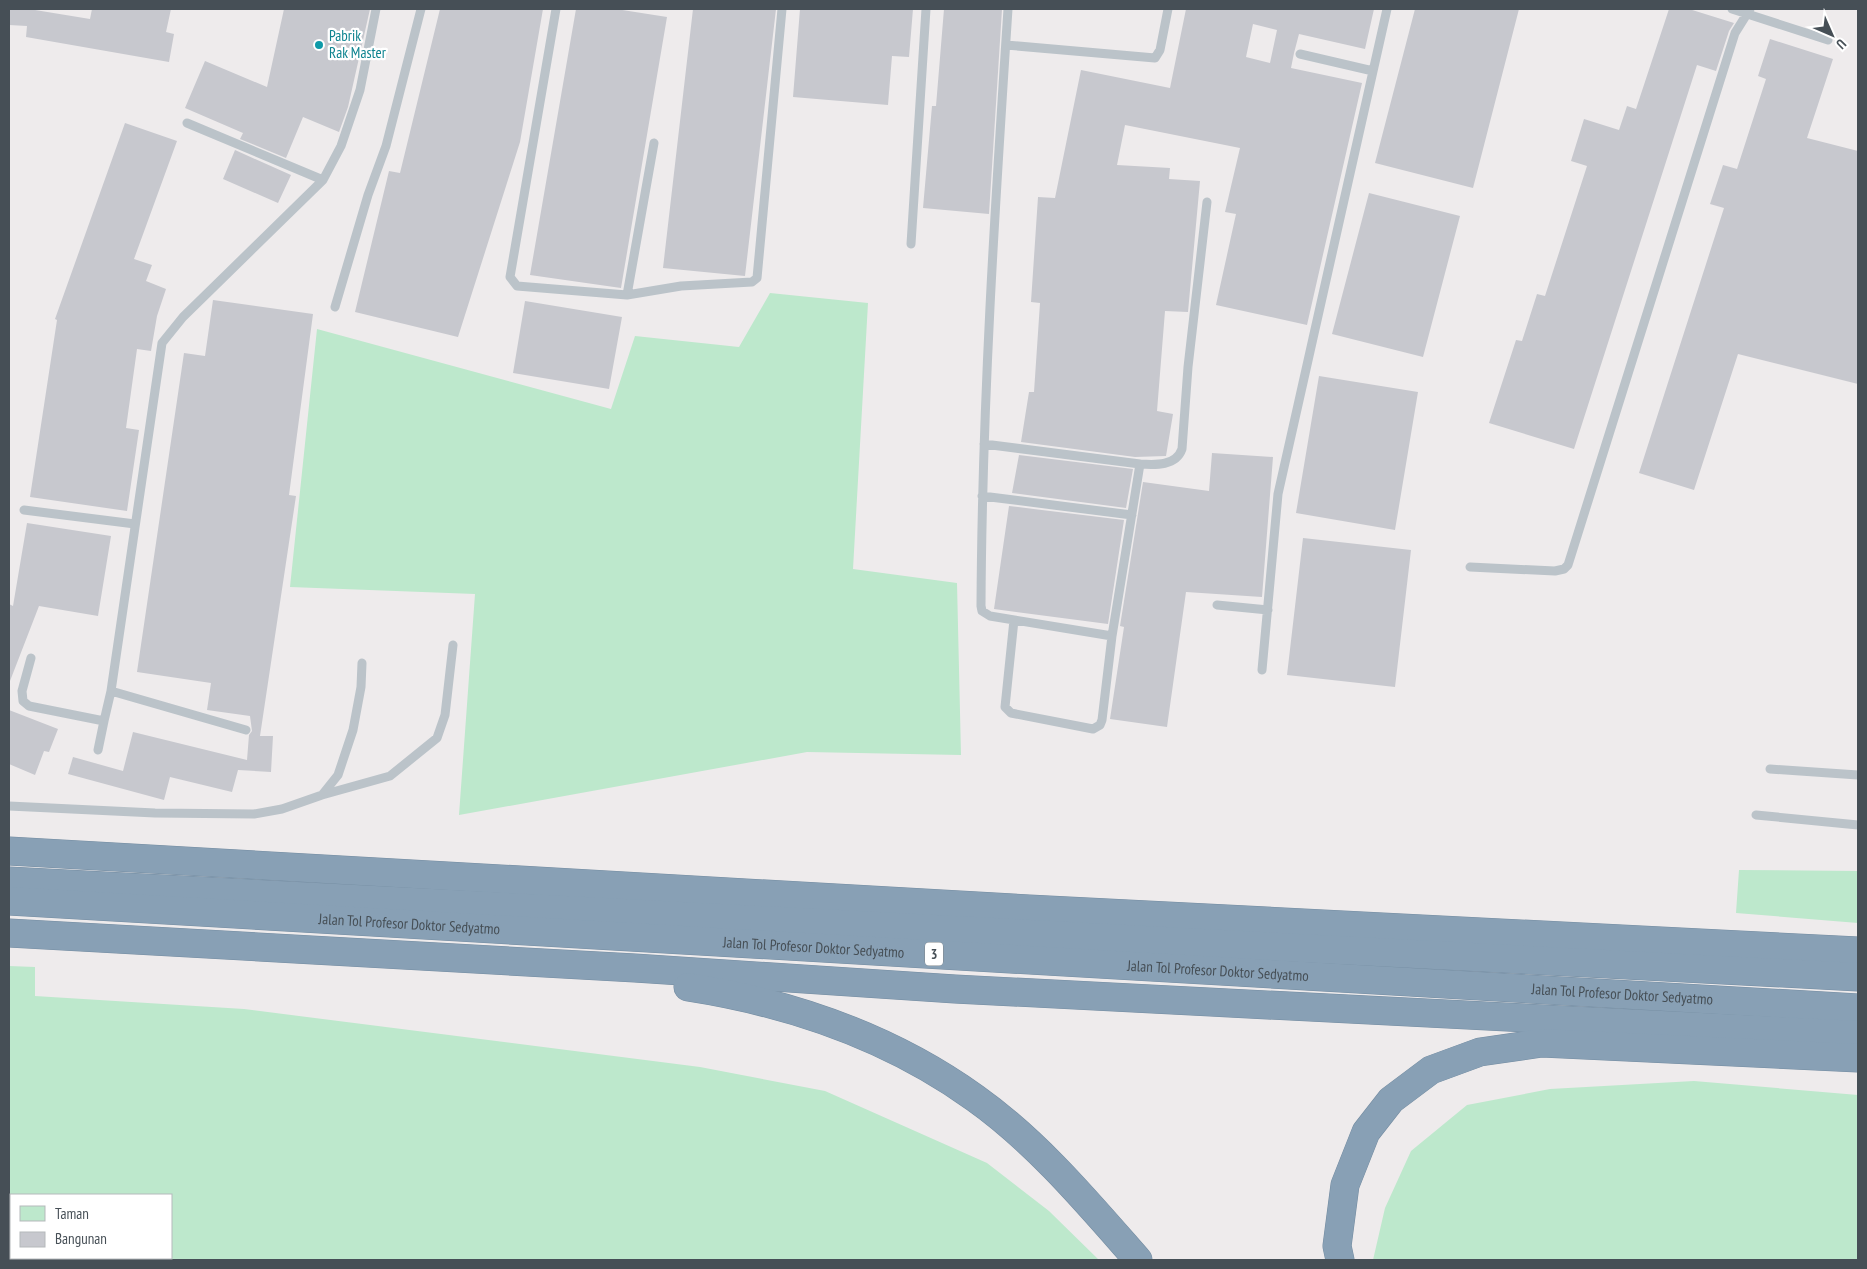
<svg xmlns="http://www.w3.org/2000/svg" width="1867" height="1269" font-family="'PT Sans Narrow',sans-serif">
  <rect width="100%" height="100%" fill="#eeebec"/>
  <path fill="#bde8cc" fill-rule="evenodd" d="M770,293L868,303L853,569L957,583L961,755L807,752L459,815L475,594L290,587L317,329L611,409L635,336L739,347Z
    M1739,870L1858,871V923L1736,913Z
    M9,966L35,967V996L244,1009L700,1067L825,1091L987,1163L1049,1211L1099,1260H9ZM11,1195H171V1258H11Z
    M1694,1081L1858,1095V1260H1373L1385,1208L1411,1151L1467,1105L1550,1089Z"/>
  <path fill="#c7c8ce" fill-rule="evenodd" d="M9,9H29L90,19L92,9H171L166,32L174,34L169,62L26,37L27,26L9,25Z
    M284,9H370L348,107L339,132L303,117L286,158L240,139L243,133L185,108L205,61L267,87Z
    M440,9H543L520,142L458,337L355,312L389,171L400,173Z
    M576,9H616L667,17L621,288L530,275Z
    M693,9H776L745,276L663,268Z
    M800,9H913L909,57L892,56L888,105L793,97Z
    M944,9H1002L989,214L923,208L932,106H936Z
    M1186,9H1374L1365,49L1299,34L1294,53L1291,68L1362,83L1307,325L1216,305L1236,214L1225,212L1240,148L1125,125L1117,165L1170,168L1169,179L1200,181L1188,312L1165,311L1157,411L1173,414L1166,456L1135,457L1021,442L1029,392H1034L1040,303L1031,302L1038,197L1055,198L1081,70L1170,88ZM1253,24L1277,30L1270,63L1246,57Z
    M1415,9H1519L1473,188L1375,163Z
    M1669,9H1689L1734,23L1729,31L1716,71L1697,65L1574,449L1489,423L1516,340L1522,341L1537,294L1545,296L1587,166L1571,161L1584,119L1619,130L1627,106L1636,109Z
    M1770,39L1833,59L1807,138L1858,151V384L1738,354L1694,490L1639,473L1724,208L1710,204L1723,165L1737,169L1766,79L1758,76Z
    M125,123L177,141L134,259L152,265L146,281L166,289L157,316L151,351L137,349L126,428L139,430L127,511L30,497L57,320L55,319Z
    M235,150L291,175L278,203L223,179Z
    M1369,193L1460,216L1423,357L1332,334Z
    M213,300L313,314L289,495L296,496L260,736H273L271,772L238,770L232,792L170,777L164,800L68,774L73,757L123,771L133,732L247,760L249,735L252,731L250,716L207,710L211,683L137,672L184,353L205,356Z
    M525,301L622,317L609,389L513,373Z
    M1319,376L1418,392L1395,530L1296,513Z
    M1212,453L1273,457L1262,597L1186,592L1167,727L1110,719L1124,627L1120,626L1143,482L1209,491Z
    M1019,455L1133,469L1126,508L1012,493Z
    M1009,506L1124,520L1108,624L994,609Z
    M27,523L111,536L98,616L39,606L10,681L9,604L13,606Z
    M1303,538L1411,550L1395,687L1287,675Z
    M9,710L58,729L49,752L44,751L35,775L9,764Z"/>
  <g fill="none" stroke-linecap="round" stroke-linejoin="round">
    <defs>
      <g id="highway">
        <path d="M9,851L1029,909L1858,951"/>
        <path d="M9,881L1858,977"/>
        <path id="s1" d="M9,901L1858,1008"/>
        <path d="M9,933L635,968L955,989L1858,1035"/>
        <path d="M688,987C791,1003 890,1037 975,1098C1037,1142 1088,1203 1138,1260"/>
        <path d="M1340,1260L1337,1246L1345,1185L1366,1132L1391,1100L1431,1070L1480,1052L1542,1043L1858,1058"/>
      </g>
    </defs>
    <use href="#highway" stroke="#748ca1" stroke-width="29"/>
    <path stroke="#bbc3c9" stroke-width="9" d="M556,9L510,277L517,286L627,295L681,286L752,282L757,278L782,9
      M1008,9C995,207 982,406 981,606L982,611L990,616L1112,636L1102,720L1100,725L1093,729L1011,713L1005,707L1014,620
      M1732,9L1828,40
      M1006,45L1155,58L1160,50L1168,9
      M1300,54L1373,71
      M187,123L323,180
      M911,244L926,9
      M627,295L654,143
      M335,307L368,195L386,146L421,9
      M984,444L1140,464
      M982,496L1132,515
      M24,510L135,524
      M1470,567L1555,571L1564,569L1568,565L1735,33L1750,9
      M1217,605L1268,610
      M1112,636L1140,464C1156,465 1176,466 1182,449L1188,367L1207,202
      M31,658L22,691L23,701L29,706L104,721L111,691
      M1262,670L1278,494L1387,9
      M246,730L111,691L162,343L183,317L323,180L341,146L360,90L376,9
      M98,750L104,721
      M1770,769L1858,775
      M322,795L390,776L437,738L445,715L453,645
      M9,806L155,813L254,814L282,809L322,795L338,775L353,730L361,687L362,663
      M1756,815L1858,825"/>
    <use href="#highway" stroke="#88a0b5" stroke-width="28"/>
  </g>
  <circle fill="#0f9aa8" stroke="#fff" stroke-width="2" cx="319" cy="45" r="5"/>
  <g text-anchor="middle" stroke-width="4.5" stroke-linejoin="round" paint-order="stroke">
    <rect fill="#fff" stroke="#7e8489" stroke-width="1" x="925" y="942.5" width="18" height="23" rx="4"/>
    <g font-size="14" font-weight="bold" fill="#464f56">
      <text x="934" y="959">3</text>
    </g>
    <g font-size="15" fill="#0d838f" stroke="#fff" text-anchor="start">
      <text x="329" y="41">Pabrik<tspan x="329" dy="17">Rak Master</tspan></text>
    </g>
    <g font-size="15" fill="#464f56" stroke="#fff">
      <text dy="5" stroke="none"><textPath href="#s1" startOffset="401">Jalan Tol Profesor Doktor Sedyatmo</textPath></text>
      <text dy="5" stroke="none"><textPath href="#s1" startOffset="806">Jalan Tol Profesor Doktor Sedyatmo</textPath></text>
      <text dy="5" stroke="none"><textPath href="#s1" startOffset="1211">Jalan Tol Profesor Doktor Sedyatmo</textPath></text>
      <text dy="5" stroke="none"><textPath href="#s1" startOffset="1616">Jalan Tol Profesor Doktor Sedyatmo</textPath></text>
    </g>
  </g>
  <rect width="1867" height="1269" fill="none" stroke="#464f56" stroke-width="20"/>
  <rect x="10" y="1194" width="162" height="65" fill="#ffffff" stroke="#b5b9bb"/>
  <rect x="20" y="1206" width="25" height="15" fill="#bde8cc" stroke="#b5b9bb"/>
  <text x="55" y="1219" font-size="15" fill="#464f56">Taman</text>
  <rect x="20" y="1232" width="25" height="15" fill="#c7c8ce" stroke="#b5b9bb"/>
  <text x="55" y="1244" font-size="15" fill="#464f56">Bangunan</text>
  <g transform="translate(1832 35) rotate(135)" stroke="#ffffff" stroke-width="4" paint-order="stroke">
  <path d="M0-4L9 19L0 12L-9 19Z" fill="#464f56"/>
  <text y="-8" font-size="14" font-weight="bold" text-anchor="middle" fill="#464f56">U</text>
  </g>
</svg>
